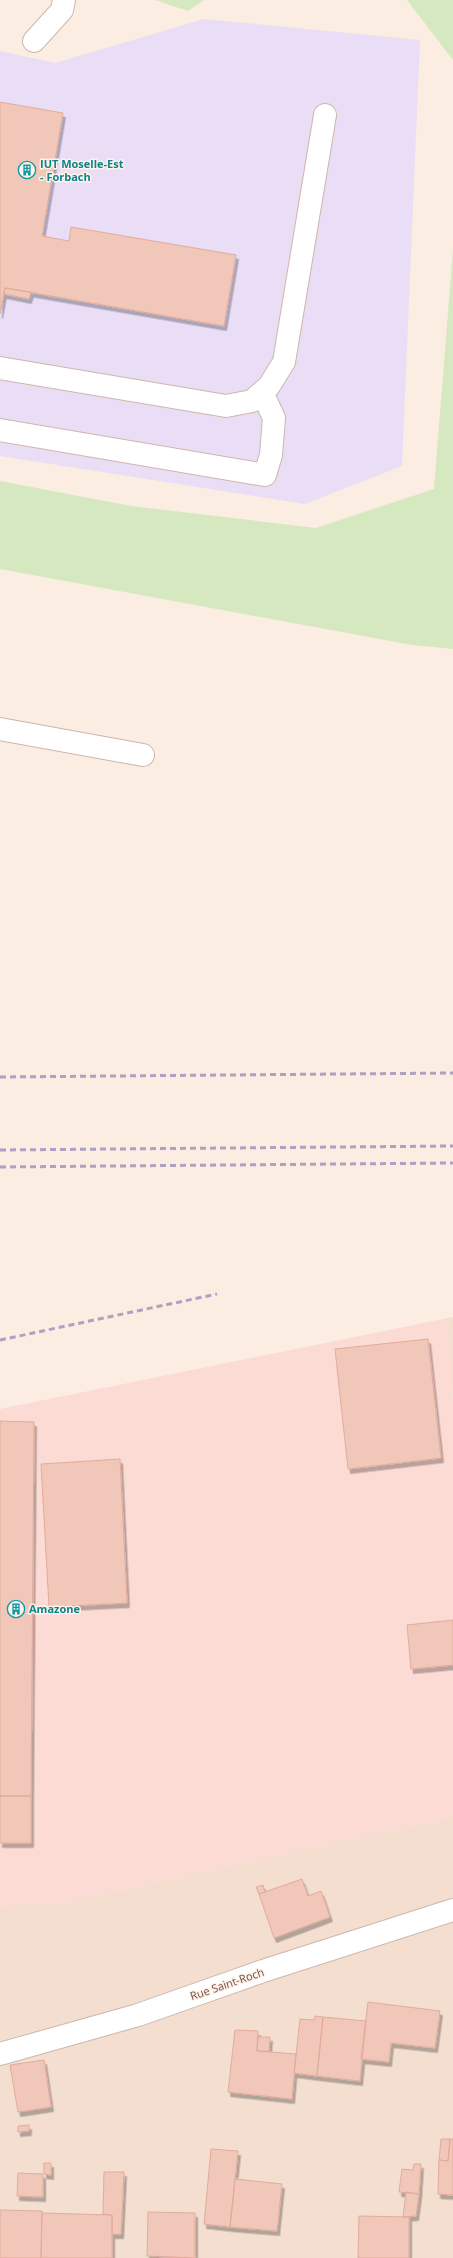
<svg xmlns="http://www.w3.org/2000/svg" width="453" height="2258" font-family="'Open Sans',sans-serif">
  <defs>
    <filter id="shadow"><feDropShadow dx="2.5" dy="4.5" stdDeviation="0" flood-color="#0004"/></filter>
  </defs>
  <rect width="100%" height="100%" fill="#fbede1"/>
  <path fill="#f3ded0" d="M453,1317V1403L448,1318Z
    M453,1817V2258H0V1907L70,1901Z"/>
  <path fill="#fcdbd5" d="M448,1318L453,1403V1817L70,1901L0,1907V1409Z"/>
  <path fill="#eadef7" d="M204,19L420,40L402,466L305,504L0,456V51L55,63Z"/>
  <path fill="#d6e8c0" d="M155,0H204L188,11Z
    M407,0H453V60Z
    M453,250V649L412,645L0,569V481L131,506L316,528L434,489Z"/>
  <path fill="#f0c7b9" stroke="#e2ab9a" filter="url(#shadow)" d="M0,102L63,113L42,236L69,241L71,227L236,255L224,326L5,288L0,314Z
    M5,288L31,292L29,299L4,294Z
    M428,1339L441,1458L348,1469L335,1349Z
    M0,1421L34,1422L31,1796H0Z
    M120,1459L127,1603L49,1607L41,1464Z
    M453,1620V1665L411,1669L407,1625Z
    M0,1796H31V1843H0Z
    M302,1879L308,1896L321,1891L330,1917L274,1938L259,1894Z
    M263,1885L265,1892L259,1894L256,1887Z
    M368,2002L440,2011L435,2048L391,2043L389,2062L361,2059Z
    M315,2016L323,2017L317,2076L294,2073L300,2019L314,2020Z
    M323,2017L366,2021L360,2081L317,2076Z
    M235,2030L258,2031L257,2051L296,2054L292,2099L228,2092Z
    M258,2037H270L269,2051H257Z
    M44,2060L51,2107L18,2112L10,2065Z
    M29,2125V2131L18,2132V2126Z
    M441,2139H450L448,2161L439,2160Z
    M450,2139H453V2195L438,2194L439,2160L448,2161Z
    M211,2149L238,2151L230,2227L204,2224Z
    M44,2163H51V2175L44,2174Z
    M414,2164H421L419,2194L399,2192L402,2169L413,2170Z
    M104,2172H124L121,2234H112V2215L103,2214Z
    M18,2173L43,2174V2197L17,2196Z
    M235,2179L282,2184L277,2231L230,2227Z
    M406,2192L419,2194L416,2216L403,2217Z
    M0,2210L42,2211L41,2258H0Z
    M148,2212L195,2213V2258L147,2256Z
    M42,2213L112,2215V2258H41Z
    M359,2216L409,2217V2258H358Z"/>
  <g fill="none" stroke-linecap="round" stroke-linejoin="round">
    <defs>
      <path id="minor" d="M34,41L62,10L64,0
        M0,368L226,406L252,401L269,386L284,362L325,115
        M0,430L265,475L271,455L274,418L262,392
        M0,729L143,755
        M0,2054L138,2015L263,1971L453,1910"/>
    </defs>
    <use href="#minor" stroke="#ceb6ab" stroke-width="24"/>
    <use href="#minor" stroke="#fff" stroke-width="22"/>
    <path stroke="#aea1c4" stroke-width="3" stroke-dasharray="6 4" stroke-linecap="butt" d="M0,1077L453,1073
      M0,1150L453,1146
      M0,1167L453,1163
      M0,1340L217,1294"/>
  </g>
  <defs>
    <symbol id="building-ring" viewBox="-11 -11 22 22"><circle r="9.5" fill="#fff2e7" stroke="#0f9aa8" stroke-width="1.5"/><path d="M-4-6H4V6H1V3H-1V6H-4ZM-2.5-4.3h1.7v1.8h-1.7ZM.8-4.3h1.7v1.8H.8ZM-2.5-1h1.7V.8h-1.7ZM.8-1h1.7V.8H.8Z" fill="#0f9aa8"/></symbol>
  </defs>
  <g fill-rule="evenodd">
    <use href="#building-ring" x="17" y="160" width="20" height="20"/>
    <use href="#building-ring" x="6" y="1599" width="20" height="20"/>
  </g>
  <g text-anchor="middle" stroke-width="3" stroke-linejoin="round" paint-order="stroke">
    <g font-size="11" font-weight="bold" fill="#0d838f" stroke="#fff2e7" text-anchor="start">
      <text x="40" y="168">IUT Moselle-Est<tspan x="40" dy="13">- Forbach</tspan></text>
      <text x="29" y="1613">Amazone</text>
    </g>
    <g font-size="11" fill="#715149" stroke="#fff2e7">
      <text transform="translate(227 1984) rotate(-19)" y="4">Rue Saint-Roch</text>
    </g>
  </g>
</svg>
